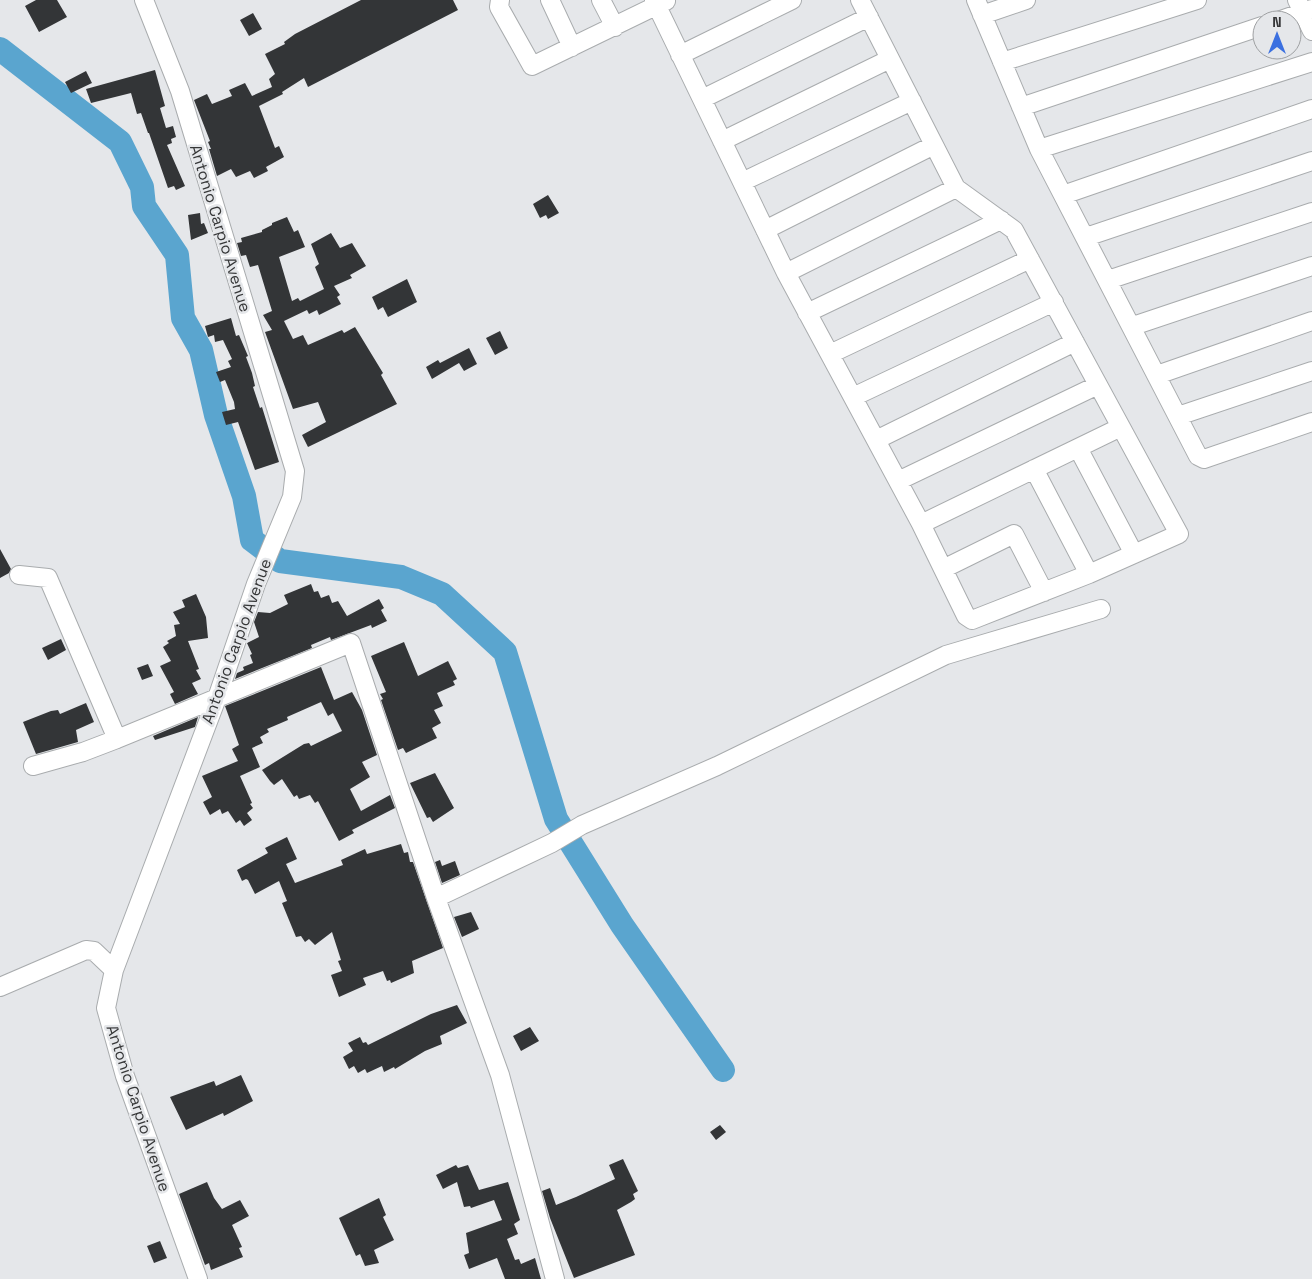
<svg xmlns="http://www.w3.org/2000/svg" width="1312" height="1279" font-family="'Space Grotesk',sans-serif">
  <rect width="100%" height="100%" fill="#e5e7ea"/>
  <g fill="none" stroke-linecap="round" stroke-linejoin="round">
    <path stroke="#5aa5cf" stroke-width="24" d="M0,49L120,142L142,187L144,206L177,255L183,318L201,350L216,415L244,496L252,540L280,561L401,577L442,594L505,652L556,819L622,925L723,1070"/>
  </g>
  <path fill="#333537" d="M36,0H57L67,17L39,32L25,6Z
    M361,0H453L458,10L308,87L304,78L282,92L283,94L259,106L275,148L279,146L284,157L266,167L268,171L254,178L250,171L236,177L231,169L217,176L209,149H211L208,142L210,141L194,100L207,94L212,104L232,96L229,90L245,83L252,96L272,87L269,79L275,74L265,54L285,44L284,42L295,34Z
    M253,13L262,29L249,36L240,20Z
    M155,70L165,106L160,108L166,128L173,126L176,137L171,139L172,143L167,145L185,186L176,190L174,186L168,188L149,133H148L141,113L137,114L131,93L91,103L86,89Z
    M86,71L92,83L71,93L65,82Z
    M548,195L559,213L548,219L546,215L540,218L533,204Z
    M200,213L201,224L204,223L208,233L191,240L188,215Z
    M287,217L294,232L298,230L305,247L279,257L292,301L298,298L300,301L324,289L315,267L319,264L311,244L331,233L340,248L352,243L366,266L350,275L352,278L334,286L340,295L337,297L341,304L319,315L317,310L309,314L307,310L284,321L293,339L303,335L308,345L342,330L344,333L355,327L383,373L381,375L397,404L308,447L302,435L326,422L318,402L293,409L265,332L272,330L263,315L272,311L258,265L250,267L246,255L241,256L237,243L242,242L241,238L262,232V230L272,225V223Z
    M407,279L417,302L388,317L383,307L378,310L372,297Z
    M231,318L236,336L239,335L248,356L246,357L252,373L255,386L253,387L260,408L262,407L279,462L255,470L238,422L226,425L222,412L235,409L234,402L225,380L220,382L216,372L231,367L228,361L232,359L223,340L215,342L214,335L208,337L205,326Z
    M500,331L508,348L495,355L486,338Z
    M469,348L477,364L464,371L459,363L432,379L426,367L438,360L440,363Z
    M0,549L11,569L9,573L0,578Z
    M311,584L314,592L318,591L321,598L329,595L332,603L338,601L347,616L379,599L384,608L381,610L387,621L372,628L371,625L331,640L330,637L311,645L312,648L235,679L237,673L244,670L243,667L253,663L250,655L252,654L247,643L259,637L254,622L258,612L270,613L288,604L284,595Z
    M196,594L206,617L208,638L188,641L199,669L196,670L201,679L192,683L198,694L175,704L170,694L174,692L160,666L171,661L163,647L169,643L167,641L176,636L174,625L180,624L173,612L185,607L182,600Z
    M61,639L66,650L48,660L42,648Z
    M404,642L418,676L448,661L457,679L453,681L455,685L437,693L443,706L434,710L441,723L432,728L437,738L406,753L403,748L398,750L381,700L383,699L380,694L386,692L371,656Z
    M148,664L153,676L142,680L137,668Z
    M321,667L334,700L352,692L362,710L377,755L362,762L370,777L350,789L361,811L390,795L395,808L352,830L354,833L339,841L318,801L315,803L310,795L299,799L297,795L294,797L282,779L274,785L270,781L262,770L304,744L309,743L311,746L342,731L333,713L328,716L321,702L287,717L288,720L267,729L269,732L260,737L263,743L252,748L260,767L240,776L252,803L250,804L253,808L247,813L252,820L244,826L240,820L236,823L228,811L222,814L220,809L210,815L203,802L212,797L202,776L238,761L232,749L239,745L225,706Z
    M86,703L94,722L76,730L78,742L36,754L23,722L51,711L58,710L60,714Z
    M198,717L195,727L155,740L153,736Z
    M435,773L454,808L433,822L430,817L427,818L410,783Z
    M287,837L297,859L286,864L295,883L343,865L341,860L365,849L367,854L401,844L404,853L408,852L410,862H413L443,948L412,961L414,973L391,983L390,980L387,981L383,971L363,978L366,985L339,997L331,975L342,971L338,961L341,960L332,932L315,945L309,939L305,942L301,936L296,937L282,903L287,901L279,881L255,894L248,880L246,879L242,881L237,870L268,853L265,848Z
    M440,860L442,866L455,861L460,875L442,883L435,862Z
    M471,912L479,929L462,937L454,917Z
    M457,1005L467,1023L440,1036L442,1044L425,1051L395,1069L394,1067L384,1072L382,1066L367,1073L365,1069L358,1073L354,1066L349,1069L343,1057L353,1051L348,1043L360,1037L363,1043L366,1042L368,1045L431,1014Z
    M530,1027L539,1041L521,1051L513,1036Z
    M241,1075L253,1101L224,1116L223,1113L186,1130L170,1097L214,1081L216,1086Z
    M720,1125L726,1132L716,1140L710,1132Z
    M623,1159L638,1191L633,1194L635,1199L631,1202L617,1210L635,1255L574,1278L550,1218L542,1191L550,1188L556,1205L576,1197L615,1179L609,1165Z
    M456,1165L458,1168L468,1165L479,1190L508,1182L520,1220L514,1224L518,1234L507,1239L515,1260L519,1259L521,1264L535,1258L541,1279H505L497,1258L469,1269L464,1255L469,1253L466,1233L502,1220L494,1200L471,1208L470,1206L464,1207L457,1182L443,1189L436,1175Z
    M207,1182L214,1198L222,1209L240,1200L249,1216L232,1225L242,1247L239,1248L243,1257L211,1270L209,1263L205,1265L179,1194Z
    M379,1198L386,1215L383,1217L394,1240L374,1250L379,1263L365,1266L360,1254L356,1256L339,1218Z
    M160,1241L167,1258L154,1263L147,1246Z"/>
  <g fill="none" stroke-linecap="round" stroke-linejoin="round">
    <defs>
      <path id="minor" d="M144,0L180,91L295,471L292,497L256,584L217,698L114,970L106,1008L125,1076L198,1279
        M500,0L499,7L532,66L666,1
        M550,0L572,47
        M601,0L615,27
        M654,0L786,273L921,524L966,616L972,620L1089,574L1179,534L1014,230L956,188L860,0
        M976,0L1039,149L1198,456L1204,459L1312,422
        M1297,0L1312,31
        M982,15L1026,0
        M1281,20L1312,9
        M680,55L792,0
        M1002,62L1197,0
        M702,99L869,17
        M1021,107L1262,26
        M722,141L890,59
        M1039,149L1312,62
        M742,182L912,101
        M1063,195L1312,109
        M765,230L934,145
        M1086,237L1312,161
        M786,273L956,188
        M1108,280L1312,212
        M807,313L1001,220
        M1133,326L1312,266
        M830,354L1030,259
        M1157,375L1312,321
        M853,397L1054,302
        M1178,416L1312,371
        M876,440L1075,342
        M1078,448L1134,554
        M1034,469L1089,574
        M898,481L1098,385
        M921,524L1121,427
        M943,569L1014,534L1044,592
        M19,575L48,578L117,739
        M33,766L83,752L117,739L351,643L436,898L500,1075L555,1279
        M436,898L552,843L582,825L717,766L946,655L1101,609
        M0,987L86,950L94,951L114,970"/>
    </defs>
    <use href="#minor" stroke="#a9acae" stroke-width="20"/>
    <use href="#minor" stroke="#fff" stroke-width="18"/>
  </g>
  <g text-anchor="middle" stroke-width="5" stroke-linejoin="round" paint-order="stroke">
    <g font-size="16" fill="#363738" stroke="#e5e7ea">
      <text transform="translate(221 228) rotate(73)" y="6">Antonio Carpio Avenue</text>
      <text transform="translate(236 641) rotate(-70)" y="6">Antonio Carpio Avenue</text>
      <text transform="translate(139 1108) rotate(72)" y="6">Antonio Carpio Avenue</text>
    </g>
  </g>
  <g transform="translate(1277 35)"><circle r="24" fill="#e5e7ea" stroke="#9fa1a3"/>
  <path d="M0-4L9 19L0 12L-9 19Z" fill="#3b70e0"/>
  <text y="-8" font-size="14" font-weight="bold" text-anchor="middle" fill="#363738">N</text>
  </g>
</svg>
